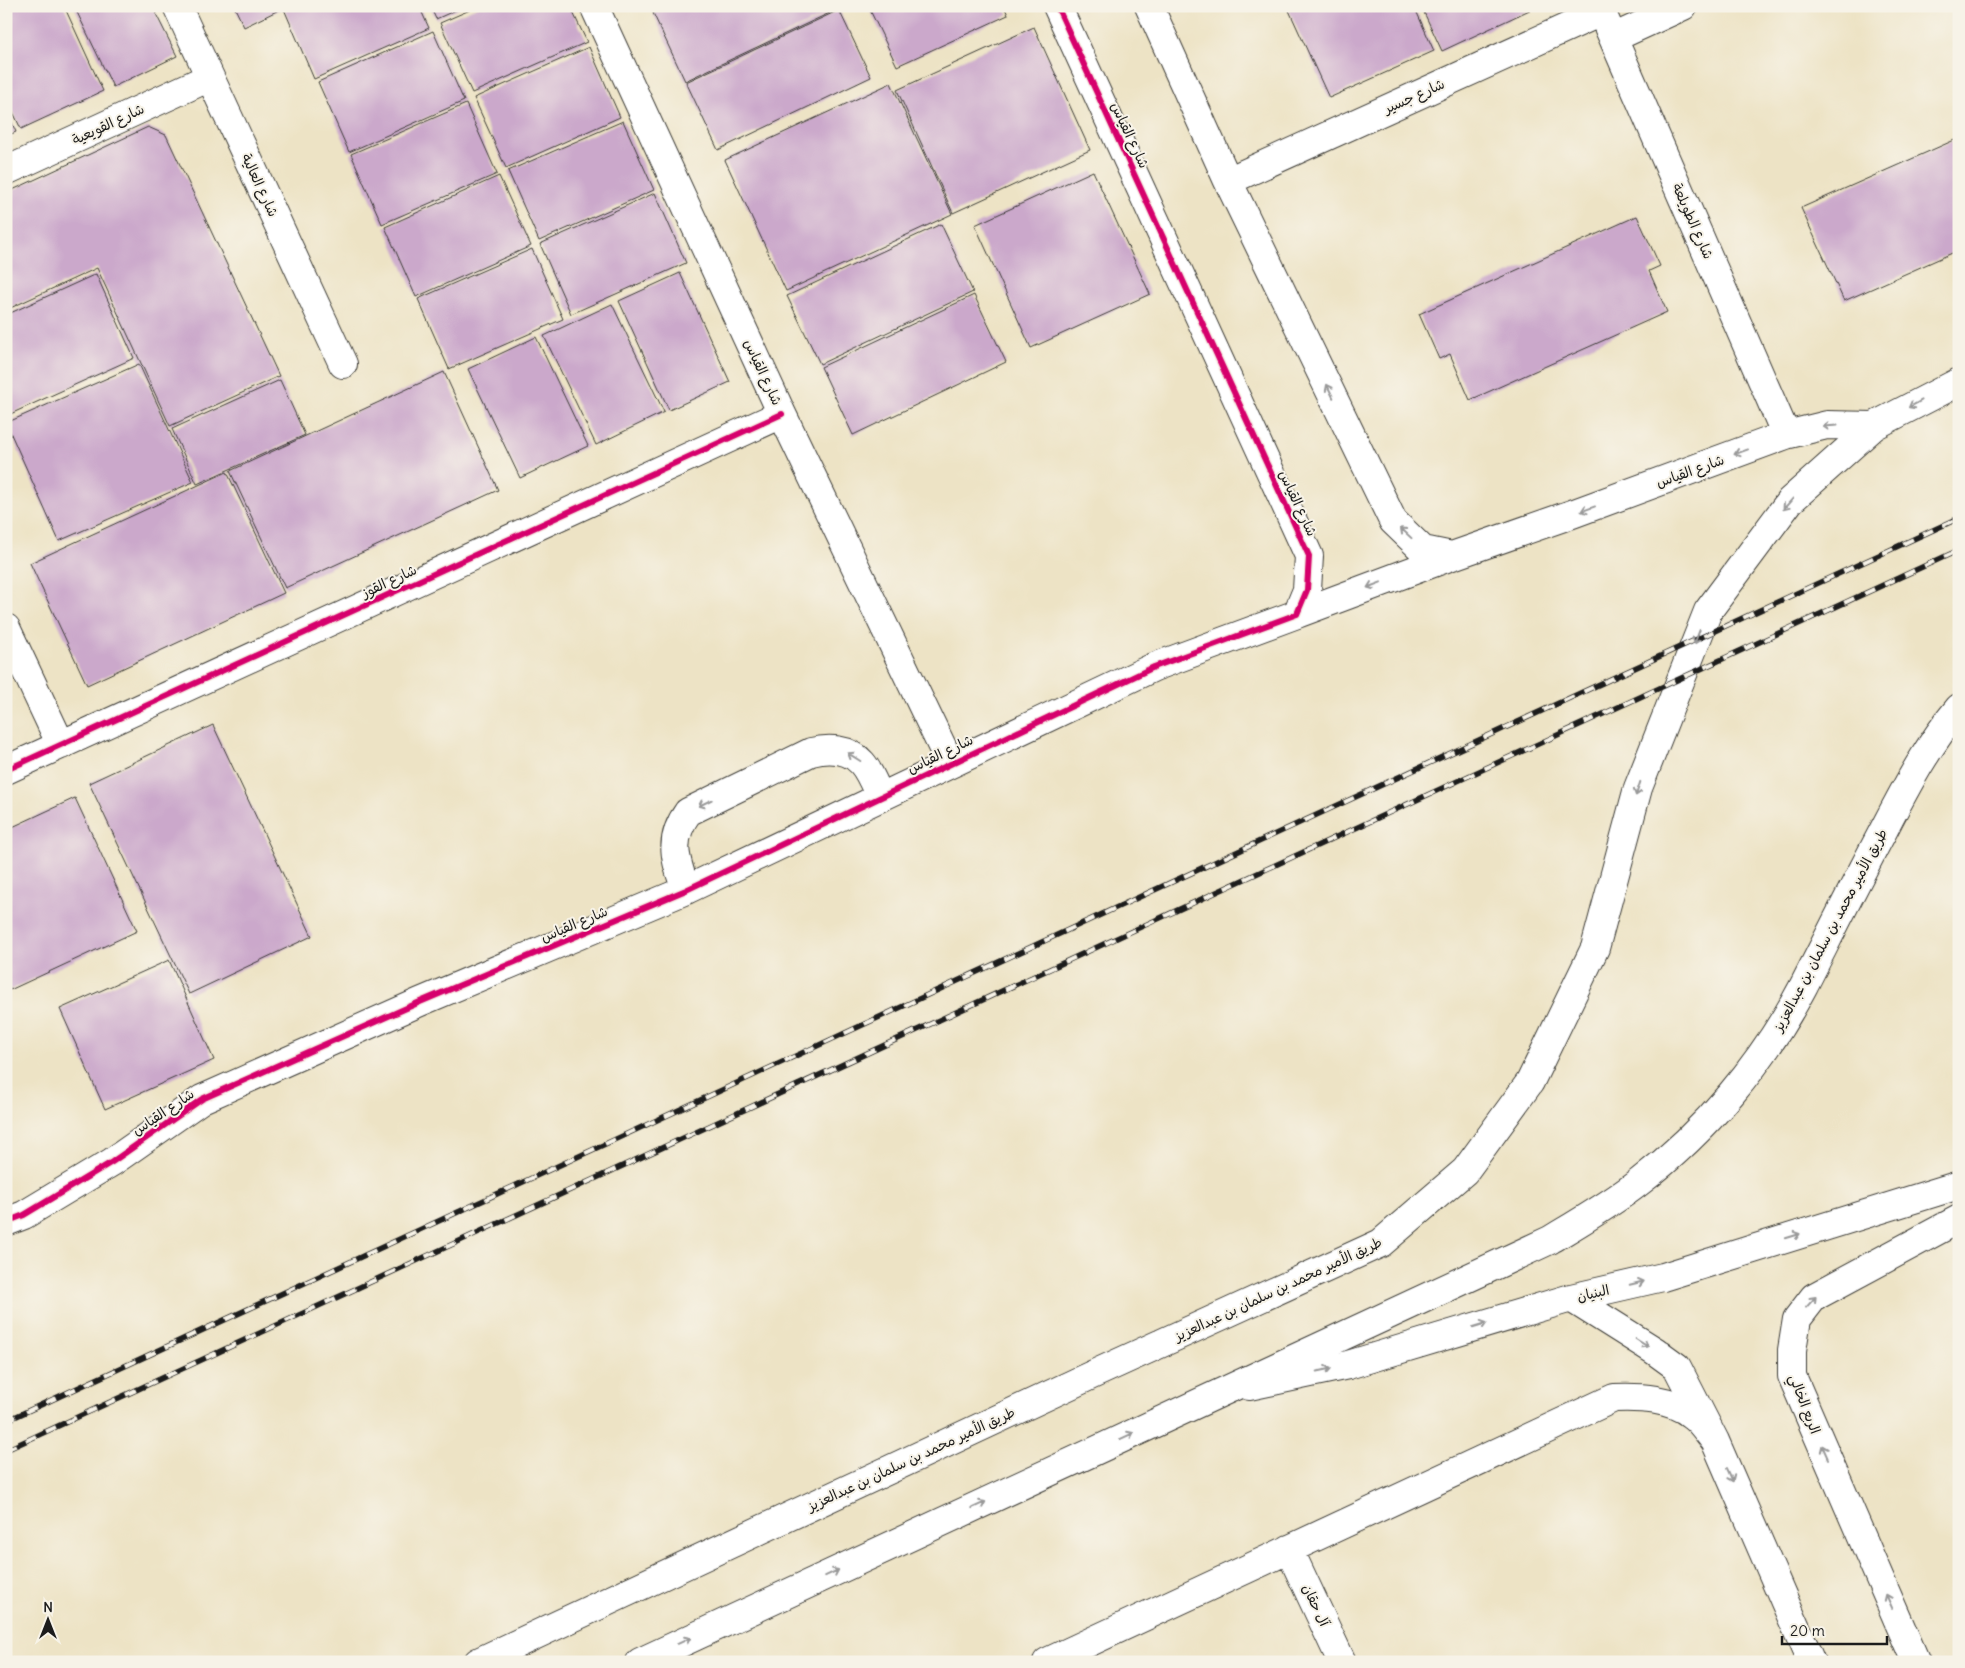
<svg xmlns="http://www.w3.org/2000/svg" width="1965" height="1668" font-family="Delius,'Playpen Sans Arabic',sans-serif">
  <rect width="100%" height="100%" fill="#f7f3e8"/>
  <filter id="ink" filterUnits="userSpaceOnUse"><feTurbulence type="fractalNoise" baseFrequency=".02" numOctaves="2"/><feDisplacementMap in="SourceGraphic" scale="10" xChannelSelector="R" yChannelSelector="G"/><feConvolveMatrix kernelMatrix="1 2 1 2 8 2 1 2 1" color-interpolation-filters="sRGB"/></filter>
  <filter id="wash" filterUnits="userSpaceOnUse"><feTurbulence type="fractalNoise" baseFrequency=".0096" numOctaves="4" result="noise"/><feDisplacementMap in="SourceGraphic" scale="20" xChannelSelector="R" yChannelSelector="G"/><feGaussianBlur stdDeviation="1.12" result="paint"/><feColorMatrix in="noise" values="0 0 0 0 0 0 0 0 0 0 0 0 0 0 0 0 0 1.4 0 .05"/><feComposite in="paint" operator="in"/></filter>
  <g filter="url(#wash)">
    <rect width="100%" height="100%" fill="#ede3c5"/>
    <g id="blocks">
      <path fill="#cba8cb" d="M6,6H64L103,91L21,129L6,97Z
        M74,6H152L177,56L113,87Z
        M234,6H287L244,27Z
        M290,6H419L429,28L314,79L284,9Z
        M430,6H465L436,19Z
        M479,6H570L587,42L472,93L440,23Z
        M666,6H837L838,9L685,81L653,13Z
        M868,6H1004L1008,15L897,66Z
        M1287,6H1414L1434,51L1329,98Z
        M1421,6H1538L1442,51Z
        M839,10L871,77L718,150L686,82Z
        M1034,27L1090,150L953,213L897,90Z
        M433,31L464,101L349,152L318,82Z
        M589,47L620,117L506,168L474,98Z
        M891,83L952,214L786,291L725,160Z
        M466,104L497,174L382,224L351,154Z
        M6,110L16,132L6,136Z
        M623,121L654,190L539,241L508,171Z
        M148,127L166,135L279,376L170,426L97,268L6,310V193Z
        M1959,138V250L1844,301L1801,208Z
        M1093,171L1150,294L1031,348L975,225Z
        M499,176L531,246L416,297L385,227Z
        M655,193L686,263L571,314L540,244Z
        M1637,216L1660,266L1649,271L1667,312L1470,400L1450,354L1439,359L1419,314Z
        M941,224L973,292L820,364L787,296Z
        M532,249L563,319L449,369L418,299Z
        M680,273L730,382L669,410L619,301Z
        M96,274L134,358L6,416V315Z
        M974,295L1006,362L853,435L821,367Z
        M612,304L664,412L596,445L544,336Z
        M536,337L588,446L520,478L468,369Z
        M139,364L193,482L59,541L6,423Z
        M444,372L498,490L285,588L230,471Z
        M280,380L305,435L197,484L172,429Z
        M227,472L284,593L87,685L30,563Z
        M213,725L312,936L189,994L89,783Z
        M75,798L137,931L10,990L6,983V830Z
        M169,960L214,1060L105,1109L60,1009Z"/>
    </g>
  </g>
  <g filter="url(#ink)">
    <use href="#blocks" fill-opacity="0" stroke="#3b3a35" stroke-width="1"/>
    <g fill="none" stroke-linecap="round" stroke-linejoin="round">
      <defs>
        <path id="minor" d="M177,6L343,364
          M594,6L782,414L950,763
          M1149,6L1228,181L1393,521L1423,550L1452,556L1572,514L1786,435L1827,425L1874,426
          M1599,6L1786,435
          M1613,38L1683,6
          M6,171L210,77
          M1228,181L1601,12
          M1297,614L1452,556
          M6,628L61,745
          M6,770L782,414
          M686,890C675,859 668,840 688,812L811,752C828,748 849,748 862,763C870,772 875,786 880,797
          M6,1222L24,1215L112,1162L202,1099L420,1002L686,890L1154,667L1297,614L1307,590L1309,556L1057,6
          M1571,1298L1655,1351L1677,1367L1715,1441L1811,1662
          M1249,1386L1348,1365L1571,1298L1663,1277L1959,1185
          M1289,1549L1342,1662
          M1047,1662L1614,1398C1640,1397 1671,1398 1692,1415C1701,1421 1708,1433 1715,1441
          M1916,1662L1792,1376V1350L1797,1319L1814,1297L1959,1219"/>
        <path id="major" d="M478,1662L1094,1374L1381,1243L1465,1171L1530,1082L1595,948L1638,788L1708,611L1790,501L1874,426L1959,382
          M640,1662L1550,1240C1580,1222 1611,1204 1638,1183C1706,1131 1763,1063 1803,987C1829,936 1855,884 1882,833C1905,789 1927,746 1959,708"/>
      </defs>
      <use href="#minor" stroke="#3b3a35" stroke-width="30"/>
      <use href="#major" stroke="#3b3a35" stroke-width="30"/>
      <use href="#minor" stroke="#fff" stroke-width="28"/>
      <use href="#major" stroke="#fff" stroke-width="28"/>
      <defs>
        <path id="rail" d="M6,1421L1959,518
          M6,1450L1959,550"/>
      </defs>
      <use href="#rail" stroke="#1c1c1c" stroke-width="5.5"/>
      <use href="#rail" stroke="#f7f3e8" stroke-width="4" stroke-dasharray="11" stroke-linecap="butt"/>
      <defs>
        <path id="cycleway" d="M6,770L782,414
          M6,1222L24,1215L112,1162L202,1099L420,1002L686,890L1154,667L1297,614L1307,590L1309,556L1057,6"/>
      </defs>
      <use href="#cycleway" stroke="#f7f3e8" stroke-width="9"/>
      <use href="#cycleway" stroke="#d6006c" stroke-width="6"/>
    </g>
    <defs><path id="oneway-shaft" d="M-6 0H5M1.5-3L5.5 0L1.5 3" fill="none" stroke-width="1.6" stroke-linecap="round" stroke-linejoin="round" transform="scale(1.25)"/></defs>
    <g stroke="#999">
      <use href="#oneway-shaft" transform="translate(1330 391) rotate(-116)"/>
      <use href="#oneway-shaft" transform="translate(1915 404) rotate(151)"/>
      <use href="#oneway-shaft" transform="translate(1830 426) rotate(176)"/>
      <use href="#oneway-shaft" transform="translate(1741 452) rotate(160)"/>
      <use href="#oneway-shaft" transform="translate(1788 504) rotate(131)"/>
      <use href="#oneway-shaft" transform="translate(1588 509) rotate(160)"/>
      <use href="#oneway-shaft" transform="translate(1406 533) rotate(-137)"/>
      <use href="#oneway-shaft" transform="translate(1374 585) rotate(159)"/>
      <use href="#oneway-shaft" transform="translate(1697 637) rotate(111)"/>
      <use href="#oneway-shaft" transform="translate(854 757) rotate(-148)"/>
      <use href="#oneway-shaft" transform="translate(1638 789) rotate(108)"/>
      <use href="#oneway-shaft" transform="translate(705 803) rotate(154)"/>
      <use href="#oneway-shaft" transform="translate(1793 1236) rotate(-17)"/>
      <use href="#oneway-shaft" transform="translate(1637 1283) rotate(-13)"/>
      <use href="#oneway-shaft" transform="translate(1811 1302) rotate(-48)"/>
      <use href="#oneway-shaft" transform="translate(1480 1325) rotate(-17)"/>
      <use href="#oneway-shaft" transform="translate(1642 1343) rotate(32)"/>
      <use href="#oneway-shaft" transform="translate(1324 1370) rotate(-12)"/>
      <use href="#oneway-shaft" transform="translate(1127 1436) rotate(-25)"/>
      <use href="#oneway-shaft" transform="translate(1825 1452) rotate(-114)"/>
      <use href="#oneway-shaft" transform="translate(1730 1475) rotate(66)"/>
      <use href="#oneway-shaft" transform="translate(979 1505) rotate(-25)"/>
      <use href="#oneway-shaft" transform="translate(832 1573) rotate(-25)"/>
      <use href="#oneway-shaft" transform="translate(1889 1601) rotate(-114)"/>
      <use href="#oneway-shaft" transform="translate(684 1641) rotate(-25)"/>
    </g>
  </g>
  <g text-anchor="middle" stroke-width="4" stroke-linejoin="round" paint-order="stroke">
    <g font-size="14" fill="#1c1c1c" stroke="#f7f3e8">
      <text transform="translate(1414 96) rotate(-24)" y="5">شارع جسير</text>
      <text transform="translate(108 124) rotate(-25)" y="5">شارع القويعية</text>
      <text transform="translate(1130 135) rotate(65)" y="5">شارع القياس</text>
      <text transform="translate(260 185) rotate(65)" y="5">شارع العالية</text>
      <text transform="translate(1693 221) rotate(66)" y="5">شارع الطويلعة</text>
      <text transform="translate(763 372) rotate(65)" y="5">شارع القياس</text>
      <text transform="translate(1690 471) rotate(-20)" y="5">شارع القياس</text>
      <text transform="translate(1298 503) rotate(65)" y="5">شارع القياس</text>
      <text transform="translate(389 581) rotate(-25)" y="5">شارع القوز</text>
      <text transform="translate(940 754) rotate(-26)" y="5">شارع القياس</text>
      <text transform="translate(574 924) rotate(-23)" y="5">شارع القياس</text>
      <text transform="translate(1830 930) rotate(-62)" y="5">طريق الأمير محمد بن سلمان بن عبدالعزيز</text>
      <text transform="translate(163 1112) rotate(-34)" y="5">شارع القياس</text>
      <text transform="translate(1278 1289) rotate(-25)" y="5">طريق الأمير محمد بن سلمان بن عبدالعزيز</text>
      <text transform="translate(1593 1293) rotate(-13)" y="5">البنيان</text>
      <text transform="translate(1805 1404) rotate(69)" y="5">الربع الخالي</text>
      <text transform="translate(911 1459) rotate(-25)" y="5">طريق الأمير محمد بن سلمان بن عبدالعزيز</text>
      <text transform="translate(1316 1605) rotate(65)" y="5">آل حقان</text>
    </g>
  </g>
  <rect width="1965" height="1668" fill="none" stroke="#f7f3e8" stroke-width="25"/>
  <g transform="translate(48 1620)" stroke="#f7f3e8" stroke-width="4" paint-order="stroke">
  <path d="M0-4L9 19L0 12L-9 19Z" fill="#1c1c1c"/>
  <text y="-8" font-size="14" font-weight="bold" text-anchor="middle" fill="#1c1c1c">N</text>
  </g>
  <path d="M1782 1636v8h105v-8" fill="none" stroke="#1c1c1c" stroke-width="2.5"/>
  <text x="1790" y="1636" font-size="15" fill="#1c1c1c" stroke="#f7f3e8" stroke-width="4" paint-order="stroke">20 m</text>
</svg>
